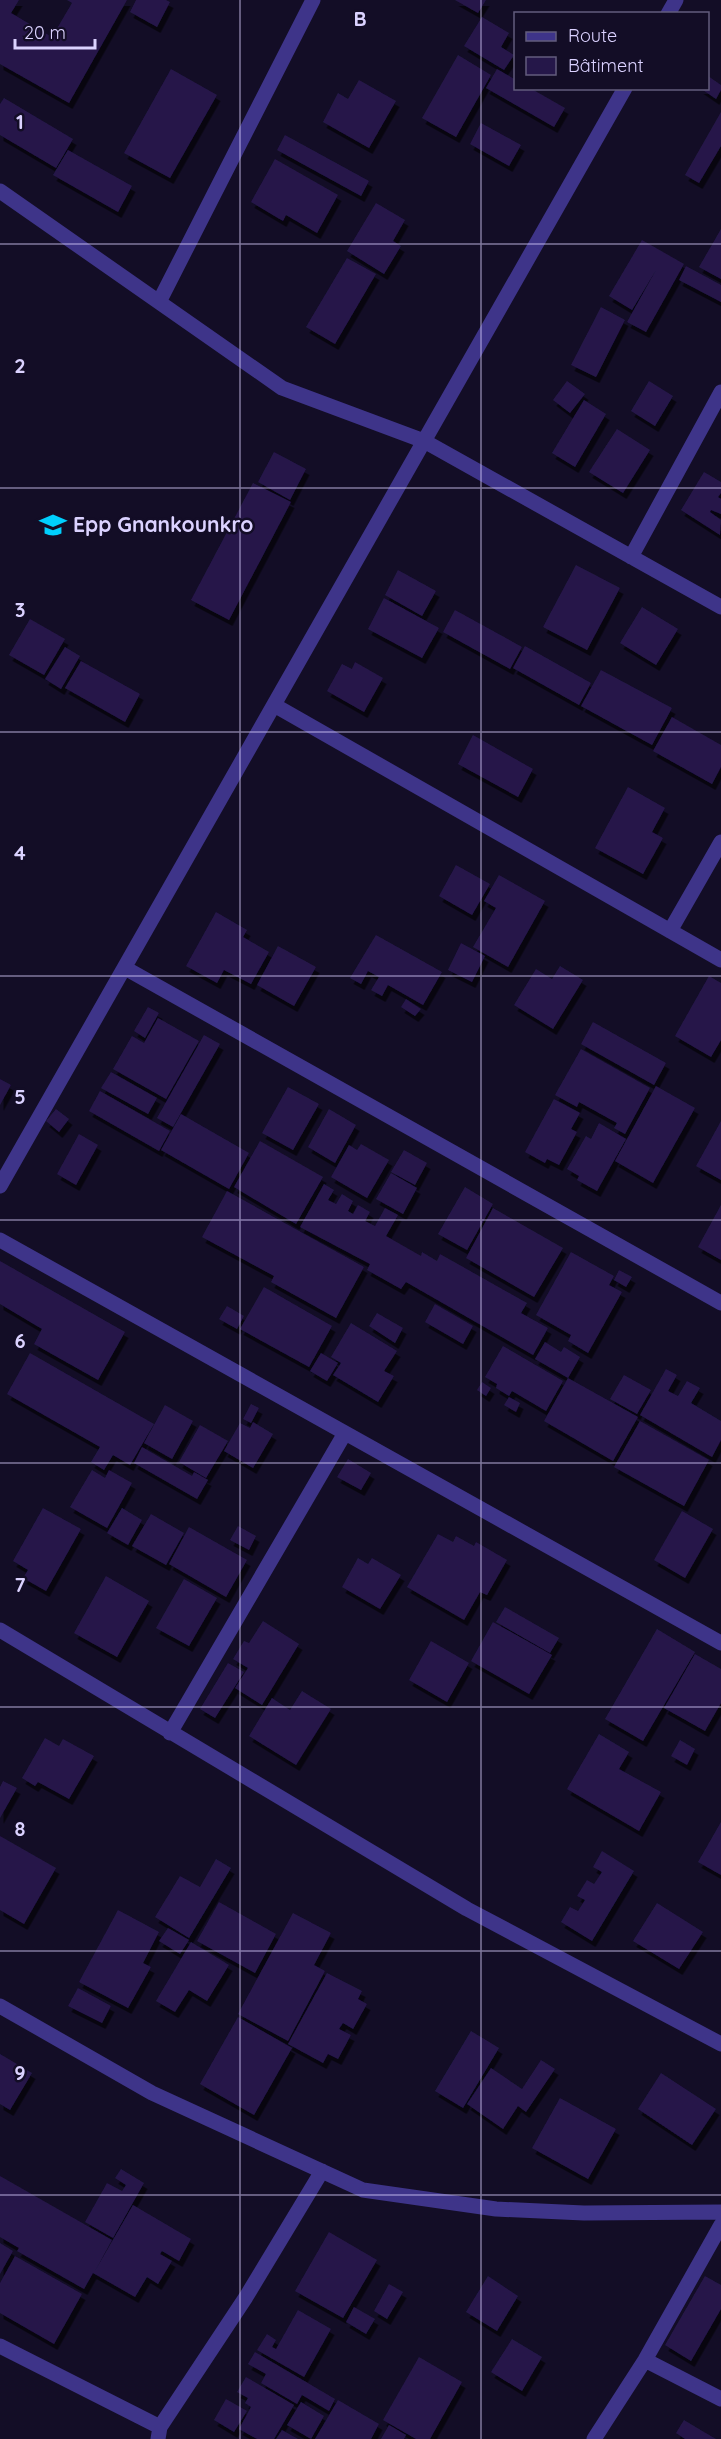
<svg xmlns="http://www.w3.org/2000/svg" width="721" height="2439" font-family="Quicksand,sans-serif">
  <defs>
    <filter id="shadow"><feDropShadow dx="3.5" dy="6" stdDeviation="0" flood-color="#0009"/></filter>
  </defs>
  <rect width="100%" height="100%" fill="#130d26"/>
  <path fill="#251749" filter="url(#shadow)" d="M0,0H19L11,13L52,37L72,3L67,0H127L69,103L0,64Z
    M136,0H166L170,2L157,27L130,12Z
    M455,0H486L478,13Z
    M482,17L509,33L501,47L514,55L504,70L464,46Z
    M458,55L491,75L456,137L422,118Z
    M171,69L217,95L170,178L124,153Z
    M497,69L516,80V88H530L565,108L554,127L486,88Z
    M708,76L721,85V90L716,99L700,88H708Z
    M359,80L396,101L369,148L323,122L338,93L348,99Z
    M4,98L73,139L56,168L0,135V104Z
    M721,112V146L699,183L685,175Z
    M481,123L521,145L509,166L470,144Z
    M285,135L369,181L361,196L277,150Z
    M68,150L132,186L118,212L53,175Z
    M275,159L338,195L317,233L286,215L283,221L251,202Z
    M376,203L405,220L393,241L401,246L384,274L347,251Z
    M721,229V279L699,267Z
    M642,240L684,264L646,332L627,322L656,270L632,310L609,296Z
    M347,258L376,274L335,344L306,327Z
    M686,266L721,285V302L679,280Z
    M601,307L625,320L596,377L571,365Z
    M567,381L585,394L570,413L553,400Z
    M649,381L673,396L655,426L631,411Z
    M584,400L606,414L575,467L552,453Z
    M617,429L650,450L623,493L589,472Z
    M274,452L306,469L290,500L258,482Z
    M704,472L721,482V493L718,497L721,499V514L711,510L710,512L721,520L720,535L681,510Z
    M253,483L291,502L229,620L191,600Z
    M576,565L620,588L587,650L543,627Z
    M398,570L436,591L422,616L385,595Z
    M384,598L439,628L422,658L368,629Z
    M642,607L678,629L656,665L620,643Z
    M455,610L522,647L510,669L443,632Z
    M30,619L65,639L44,675L9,655Z
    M525,646L591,683L579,705L513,668Z
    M65,647L80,656L61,689L45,679Z
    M81,661L140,694L125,722L65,688Z
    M355,662L383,678L364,712L327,691L342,664L352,669Z
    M601,670L672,708L652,745L581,706Z
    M672,717L721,745V767L712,784L653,751Z
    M473,735L533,769L518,797L458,764Z
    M628,787L665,808L652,832L663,838L643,874L595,848Z
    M456,865L490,884L472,915L439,896Z
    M499,875L545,901L508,967L473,947L496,908L484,901Z
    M216,912L247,930L243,937L269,952L251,984L224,970L217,983L186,966Z
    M376,935L442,972L423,1005L388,985L382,996L371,990L379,977L368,971L361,984L350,978Z
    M461,943L485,956L472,982L448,970Z
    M278,946L316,967L294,1006L257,985Z
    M560,966L583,980L553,1029L514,1005L536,969L552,979Z
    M709,976L721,983V1040L711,1057L675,1036Z
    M406,999L421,1009L415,1016L401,1007Z
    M148,1007L159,1013L145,1038L134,1031Z
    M158,1018L199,1041L166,1099L113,1069L132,1036L144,1043Z
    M593,1022L666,1063L654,1085L581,1044Z
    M204,1035L220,1044L173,1127L157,1118Z
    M581,1049L650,1088L625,1134L614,1128L617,1123L579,1102L577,1107L555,1095Z
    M111,1072L157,1098L148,1114L101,1088Z
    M0,1079L11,1085L0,1105Z
    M656,1086L695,1108L653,1183L615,1161Z
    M288,1087L319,1104L293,1150L262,1133Z
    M100,1091L170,1131L159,1151L89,1111Z
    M554,1099L580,1113L571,1129L577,1132L559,1165L547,1159L545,1163L525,1152Z
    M56,1109L69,1119L59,1132L46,1121Z
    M329,1109L356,1125L335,1163L308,1147Z
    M181,1114L249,1153L229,1189L161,1150Z
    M721,1121V1180L696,1166Z
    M599,1123L626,1139L597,1191L577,1180L579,1176L567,1169L586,1136L591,1139Z
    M79,1134L98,1145L76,1185L57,1174Z
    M260,1141L323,1177L296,1224L234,1187Z
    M361,1144L389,1160L367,1198L331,1177L349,1145L357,1150Z
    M404,1150L427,1163L415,1185L391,1172Z
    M391,1173L417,1188L403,1214L376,1199Z
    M324,1184L334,1190L328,1200L336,1204L342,1194L353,1201L348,1211L353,1214L358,1205L370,1212L365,1221L375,1226L385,1208L398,1215L386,1236L421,1256L422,1252L437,1261L440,1254L527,1303L521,1313L548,1328L533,1355L406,1282L401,1289L367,1270L370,1264L300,1227Z
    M465,1187L493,1204L467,1250L438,1234Z
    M227,1191L364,1267L336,1318L271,1282L274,1276L202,1237Z
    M721,1205V1260L698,1247Z
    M493,1208L563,1248L534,1297L466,1258Z
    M571,1252L614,1276L609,1285L622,1292L588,1353L568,1341L571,1335L536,1315Z
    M0,1261L125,1332L98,1380L34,1344L42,1329L0,1304Z
    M619,1270L632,1277L626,1287L614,1280Z
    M264,1287L332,1326L309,1367L240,1329Z
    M435,1304L473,1326L463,1344L425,1322Z
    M227,1306L244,1316L237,1329L219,1319Z
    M377,1313L403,1328L395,1343L369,1326Z
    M351,1323L397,1351L384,1371L394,1376L378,1402L333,1375L341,1363L331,1357Z
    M545,1342L561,1352L564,1347L580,1357L568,1378L535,1359Z
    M503,1346L563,1381L546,1411L512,1391L509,1396L496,1388L497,1384L485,1377Z
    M30,1353L154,1424L130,1465L113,1455L104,1470L91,1462L100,1447L7,1394Z
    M321,1353L338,1363L327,1381L310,1371Z
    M666,1369L677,1375L668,1391L678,1396L687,1381L700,1388L691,1403L721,1421V1440L712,1457L640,1415Z
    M624,1375L651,1390L637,1414L610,1399Z
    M568,1378L638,1417L613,1461L544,1421Z
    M482,1382L491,1388L486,1396L477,1390Z
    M509,1397L520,1403L516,1412L504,1405Z
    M251,1404L259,1408L251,1423L243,1419Z
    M165,1405L193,1421L172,1459L144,1443Z
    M640,1421L709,1460L684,1506L614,1467Z
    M253,1422L273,1434L253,1468L224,1451L240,1423L250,1428Z
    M200,1425L228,1441L206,1478L179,1462Z
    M142,1447L192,1476L194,1472L208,1480L197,1499L134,1463Z
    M348,1459L371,1473L361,1490L337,1477Z
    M92,1470L105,1478L109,1470L132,1483L107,1528L70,1507Z
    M43,1508L81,1529L46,1591L23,1578L28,1570L13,1561Z
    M122,1508L142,1520L128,1545L107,1533Z
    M682,1511L713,1529L685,1578L654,1560Z
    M151,1514L184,1533L166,1565L132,1546Z
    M238,1526L256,1536L249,1550L230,1540Z
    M189,1527L247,1560L226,1597L169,1564Z
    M438,1534L453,1542L456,1536L474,1546L476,1542L507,1560L487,1595L480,1592L464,1620L407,1587Z
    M358,1558L368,1564L372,1558L401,1575L380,1609L342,1587Z
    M106,1576L149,1601L117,1657L74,1633Z
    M184,1579L217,1598L189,1646L156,1628Z
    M505,1607L559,1638L550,1653L496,1622Z
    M263,1621L299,1644L262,1705L235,1688L248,1668L233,1659L244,1641L249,1643Z
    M493,1622L552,1655L529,1694L471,1661Z
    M657,1629L695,1652L643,1741L605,1719Z
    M431,1641L469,1663L447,1702L409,1680Z
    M695,1654L721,1669V1703L705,1731L664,1708Z
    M228,1663L244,1672L215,1718L200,1709Z
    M302,1691L331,1709L296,1765L249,1736L272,1698L290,1710Z
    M599,1734L629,1752L619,1769L661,1792L639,1831L567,1789Z
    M45,1738L59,1746L63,1739L94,1756L69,1799L38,1782L35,1786L22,1778Z
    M680,1740L695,1749L687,1765L671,1756Z
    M3,1781L17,1788L0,1818V1787Z
    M721,1822V1875L698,1862Z
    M0,1836L56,1868L24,1924L0,1910Z
    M602,1851L634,1871L592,1941L561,1922L570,1907L578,1911L585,1900L577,1896L587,1880L594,1884L602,1872L593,1867Z
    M216,1859L231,1868L189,1938L155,1917L180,1876L200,1887Z
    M219,1902L276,1934L255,1973L197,1941Z
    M657,1903L703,1932L679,1969L633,1941Z
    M118,1910L159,1932L143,1963L151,1967L128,2008L79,1982Z
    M293,1913L331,1933L314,1965L325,1971L288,2041L238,2014Z
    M168,1928L189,1940L180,1954L159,1941Z
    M191,1942L229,1965L207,2001L189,1990L175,2012L156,2001Z
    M327,1973L362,1991L358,1999L367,2004L353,2029L343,2023L339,2029L351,2035L338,2059L328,2054L323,2063L288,2044Z
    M78,1988L111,2006L102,2023L68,2006Z
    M238,2017L292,2048L254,2115L200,2084Z
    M471,2031L499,2048L463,2108L435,2091Z
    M0,2054L32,2073L10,2110L0,2104Z
    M541,2060L555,2069L526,2112L518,2106L503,2129L467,2104L491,2068L522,2089Z
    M661,2073L716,2109L692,2145L638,2109Z
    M560,2098L616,2129L588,2179L532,2148Z
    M121,2169L144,2183L113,2238L85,2222L107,2183L122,2191L126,2185L115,2178Z
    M0,2176L112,2240L95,2271L133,2205L191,2239L179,2261L162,2251L160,2254L172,2261L158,2284L147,2277L135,2297L93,2273L84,2289L17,2251L19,2248L0,2237Z
    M329,2232L377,2260L343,2318L295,2291Z
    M0,2243L13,2251L0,2274Z
    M15,2256L82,2294L54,2344L0,2313V2283Z
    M488,2276L518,2296L497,2331L466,2312Z
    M705,2276L721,2285V2309L691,2361L665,2345Z
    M389,2284L403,2292L387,2319L374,2311Z
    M354,2307L375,2319L366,2334L346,2322Z
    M298,2310L331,2329L304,2377L257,2350L267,2334L276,2340L272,2347L276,2349Z
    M512,2339L542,2357L522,2391L491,2372Z
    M255,2352L335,2399L329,2411L302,2395L297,2404L261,2383L266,2374L248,2364Z
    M419,2357L462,2382L430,2439H416L383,2420Z
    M246,2377L294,2405L274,2439H257L239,2429L251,2407L245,2403L248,2398L237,2392Z
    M226,2399L247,2411L234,2432L214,2420Z
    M338,2400L379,2424L371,2439H315Z
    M301,2402L324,2416L311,2439L287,2425Z
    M684,2420L704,2432L716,2439H685L676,2433Z
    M389,2425L406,2435L404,2439H381Z
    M282,2430L298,2439H276Z"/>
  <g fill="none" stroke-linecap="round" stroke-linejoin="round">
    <path stroke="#3e3489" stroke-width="15" d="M668,14L676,0
      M0,191L282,388L424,441L721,607
      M159,302L313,0
      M631,557L721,392
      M274,705L721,960
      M670,931L721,842
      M125,968L721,1303
      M0,1186L625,88
      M0,1240L721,1643
      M0,1630L467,1909L721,2044
      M170,1733L345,1433
      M0,2006L152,2093L363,2190L496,2209L584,2213L721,2212
      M0,2346L160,2427
      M645,2360L721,2399
      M158,2439L160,2427L246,2297L322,2171
      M594,2439L645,2360L721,2225"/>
  </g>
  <path fill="none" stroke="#dbd2ff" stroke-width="1.5" stroke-opacity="0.55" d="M240,0V2439M481,0V2439M0,244H721M0,488H721M0,732H721M0,976H721M0,1220H721M0,1463H721M0,1707H721M0,1951H721M0,2195H721"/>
  <defs>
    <symbol id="school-bare" viewBox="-9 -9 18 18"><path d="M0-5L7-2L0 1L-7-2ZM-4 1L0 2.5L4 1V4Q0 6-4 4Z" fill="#00cffd" stroke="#130d26" stroke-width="2.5" paint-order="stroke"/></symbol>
  </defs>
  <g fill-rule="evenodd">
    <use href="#school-bare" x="34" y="506" width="38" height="38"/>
  </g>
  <g text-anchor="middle" stroke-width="5" stroke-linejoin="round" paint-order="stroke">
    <g font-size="21" font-weight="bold" fill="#dbd2ff" stroke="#130d26" text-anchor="start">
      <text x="73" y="532">Epp Gnankounkro</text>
    </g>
  </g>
  <g font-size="20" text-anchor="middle" font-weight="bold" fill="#dbd2ff" stroke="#130d26" stroke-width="5" stroke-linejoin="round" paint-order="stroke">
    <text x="360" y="26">B</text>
    <text x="20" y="129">1</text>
    <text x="20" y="373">2</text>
    <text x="20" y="617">3</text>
    <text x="20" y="860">4</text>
    <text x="20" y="1104">5</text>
    <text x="20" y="1348">6</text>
    <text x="20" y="1592">7</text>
    <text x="20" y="1836">8</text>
    <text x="20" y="2080">9</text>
  </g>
  <rect x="514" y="12" width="195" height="78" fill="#130d26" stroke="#635c7d" stroke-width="1.5"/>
  <rect x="526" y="32" width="30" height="9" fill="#3e3489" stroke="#635c7d" stroke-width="1.5"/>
  <text x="568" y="42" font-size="18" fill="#dbd2ff">Route</text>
  <rect x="526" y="57" width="30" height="18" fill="#251749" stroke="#635c7d" stroke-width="1.5"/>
  <text x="568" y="72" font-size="18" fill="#dbd2ff">Bâtiment</text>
  <path d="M15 39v9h80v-9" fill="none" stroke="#dbd2ff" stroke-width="3"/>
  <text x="24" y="39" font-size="18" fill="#dbd2ff" stroke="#130d26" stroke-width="4.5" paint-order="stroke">20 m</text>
</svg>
